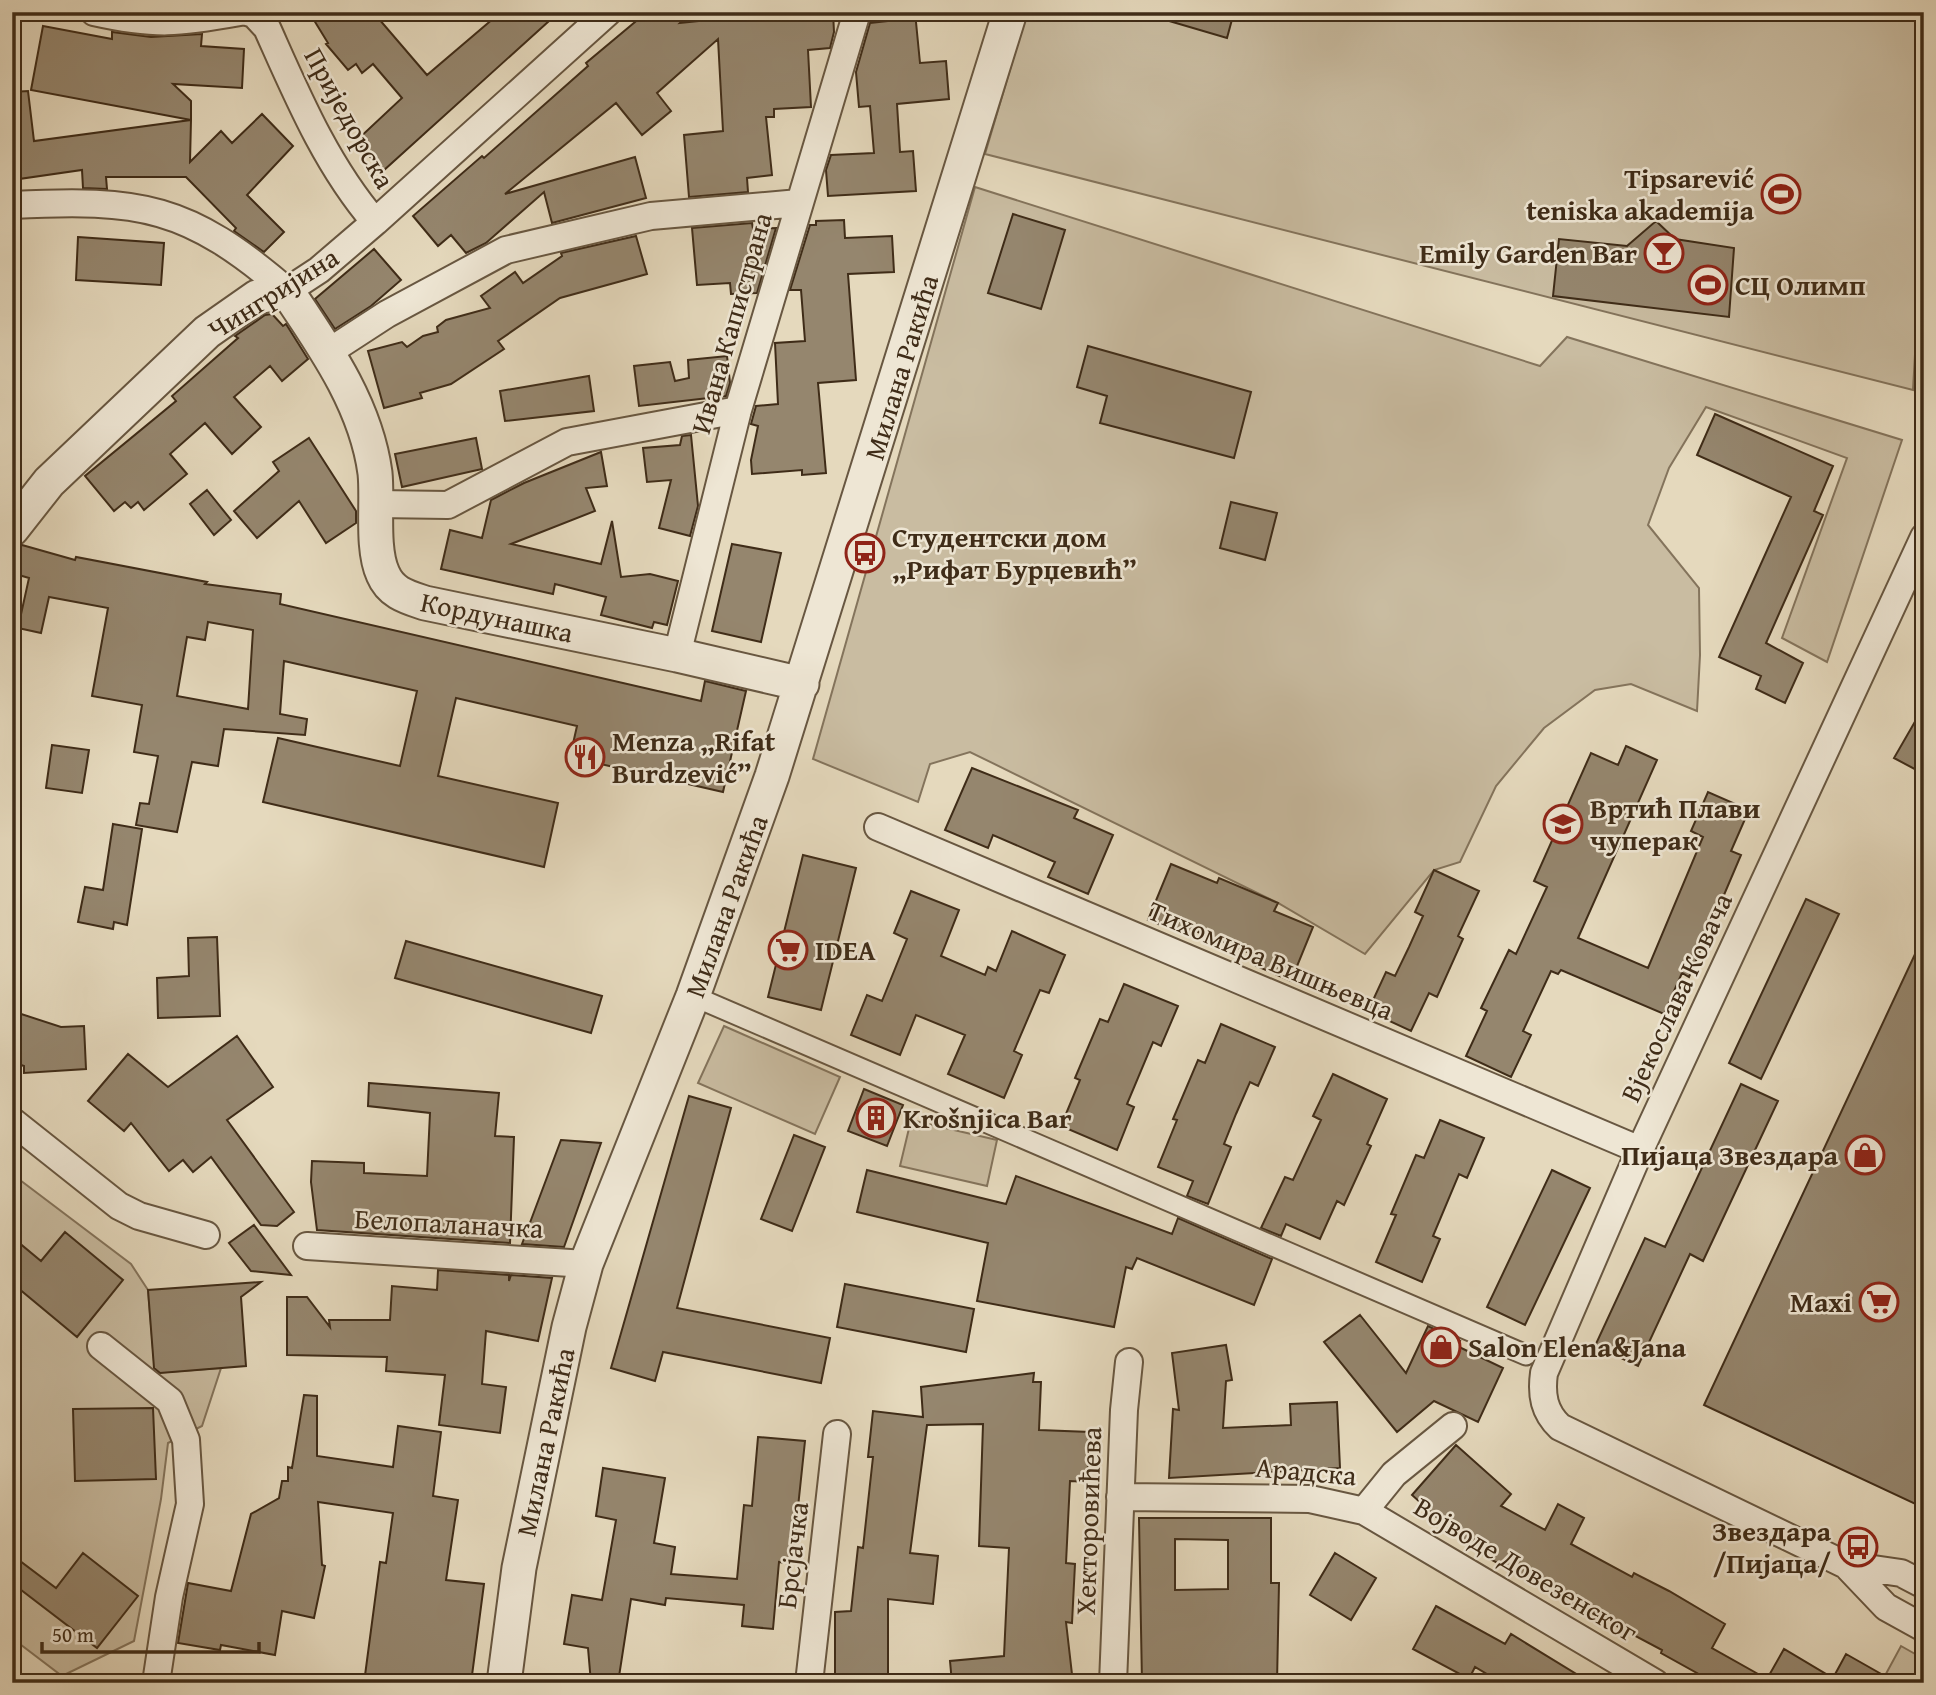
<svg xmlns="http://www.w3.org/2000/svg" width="1936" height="1695" font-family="'Gentium Book Plus',serif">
  <rect width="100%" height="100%" fill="#e5d9bd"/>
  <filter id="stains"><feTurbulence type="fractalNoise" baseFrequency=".00286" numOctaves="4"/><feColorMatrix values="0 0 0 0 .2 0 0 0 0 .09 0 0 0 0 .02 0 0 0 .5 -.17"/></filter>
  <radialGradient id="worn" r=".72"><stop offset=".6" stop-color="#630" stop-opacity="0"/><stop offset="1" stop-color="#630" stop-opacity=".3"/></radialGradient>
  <path fill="#c9bca1" stroke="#84745c" stroke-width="2" d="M1027,12H1924V196L1913,390L985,154Z
    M975,187L1540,366L1567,337L1902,440L1827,662L1782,638L1847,458L1706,407L1669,468L1648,525L1699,588L1700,655L1697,711L1631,684L1595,690L1544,728L1496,786L1460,862L1434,870L1365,954L1278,903L970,752L930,764L918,802L813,759Z
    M724,1026L840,1077L815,1134L698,1083Z
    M911,1120L997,1140L987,1186L900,1166Z
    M12,1174L131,1264L148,1290L155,1373L221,1368L202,1426L168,1443L161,1499L134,1641L62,1676L12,1638V1601L34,1572L12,1555Z
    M1901,1646L1924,1659V1683H1881Z"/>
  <path fill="#95866e" stroke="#3f2c18" stroke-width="2" fill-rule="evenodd" d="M309,12H373L427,75L501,12H559L383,171L356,141L402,98L373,64L362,73L356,64L348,70L326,44L328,43Z
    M647,12H691L680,23L787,12H833L834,32L830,48L808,50L811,107L774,109V117H766L772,175L747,178L748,192L689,197L684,135L723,131L718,39L657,93L671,111L642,135L616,103L505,194L635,157L646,198L552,223L544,192L486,243L466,253L451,235L438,246L413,216L482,156L484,158L588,66L586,63Z
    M886,12H915L920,63L946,61L949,99L897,104L900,152L913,151L916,191L828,196L826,170L831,155L874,153L870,106L859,107L856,72L870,23L887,21Z
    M1160,12H1234L1227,38L1159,18Z
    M43,26L112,39V32L151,37L202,34L201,46L244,49L242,88L173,84L191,101V120L31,90Z
    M28,91L34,141L191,120L190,162L221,131L232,143L262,114L293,146L247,195L284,232L264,252L234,231L236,228L186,177H106L107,189L83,188L82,170L12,180V92Z
    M1013,214L1065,230L1041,309L988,293Z
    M844,220L845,238L892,236L894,272L848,274L856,380L818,383L826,473L802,475V470L752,474L751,460L758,426L751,424L756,406L778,404L775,343L805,341L801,290H790L810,225H816V221Z
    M1656,221L1675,239L1734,248L1729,317L1553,296L1559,239L1627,246Z
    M752,223L753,229L776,228L757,293L731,294L730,283L697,285L692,228Z
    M636,236L647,274L560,298L498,341L504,349L451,384L420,393L422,398L384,408L368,351L402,342L407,347L423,336L438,332L437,327L446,320L490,308L481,296L515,272L523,283L562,256L561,253Z
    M78,237L164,243L161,285L76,280Z
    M374,249L401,280L371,306L335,329L315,299Z
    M272,314L283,326L286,324L308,359L282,381L270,366L234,397L261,427L232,454L205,423L170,454L187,474L144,510L138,502L131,508L125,502L114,511L85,476L176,401L172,396L238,338L235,336L265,315Z
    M1088,346L1251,392L1234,458L1100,423L1107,396L1077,387Z
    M727,356L730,383L726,396L639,406L634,366L670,362L675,381L689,378L688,360Z
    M589,376L594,411L505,421L500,391Z
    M1715,414L1833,466L1814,511L1823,515L1766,643L1803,663L1785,703L1756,689L1761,676L1719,657L1791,497L1697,455Z
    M691,435L698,506L690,536L659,528L671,480L647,482L643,448L680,445L682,436Z
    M309,438L356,511V523L326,543L299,501L257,538L234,511L279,471L273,462Z
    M476,438L482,469L402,487L395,454Z
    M601,452L607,486L586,488L595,511L511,544L601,564L612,521L621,577L650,574L678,581L667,625L654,622L652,628L601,615L606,597L555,584L553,594L441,569L450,530L482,538L491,500L524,483Z
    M207,490L231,520L214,535L190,504Z
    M1231,502L1277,513L1265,560L1220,548Z
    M732,544L781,553L761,642L712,631Z
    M22,545L75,560L76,557L207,582L205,584L281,594L280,604L701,701L705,681L746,691L723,792L570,757L577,726L456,698L438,776L558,803L544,867L263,802L278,738L400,766L417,691L284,661L280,714L307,719L305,735L224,729L218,766L192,762L177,832L136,825L140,803L149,804L158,756L134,752L142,705L92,696L108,608L49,597L41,633L18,628L29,578L12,573V559ZM208,622L253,630L248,709L177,696L187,637L205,640Z
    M1924,706V774L1894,758Z
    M52,745L89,750L82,793L46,788Z
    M1626,746L1657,760L1578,938L1648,968L1703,837L1691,831L1708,792L1749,810L1731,851L1741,855L1689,977L1682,973L1664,1014L1561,970L1558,974L1551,971L1523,1031L1531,1035L1511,1077L1466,1056L1487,1011L1481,1008L1509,950L1516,954L1547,887L1534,881L1591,753L1618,765Z
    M972,768L1078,810L1074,818L1113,835L1088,894L1048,877L1055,862L993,835L988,848L945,830Z
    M113,824L142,829L127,925L114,922L113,929L78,922L85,887L103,890Z
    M803,855L856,868L821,1010L768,997Z
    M1171,864L1217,883L1219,878L1278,903L1274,911L1313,927L1291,981L1252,964L1255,955L1193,930L1191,937L1148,920Z
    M1434,870L1479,891L1458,936L1463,939L1437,997L1429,993L1411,1031L1368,1011L1386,972L1395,976L1409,947L1423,916L1415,912Z
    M911,891L959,910L941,956L985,975L988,967L996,971L1012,931L1065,955L1049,993L1040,990L1014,1051L1022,1055L1004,1098L948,1074L965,1035L916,1015L900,1055L851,1035L867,995L882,1001L907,939L894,933Z
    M1806,899L1839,914L1761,1079L1729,1063Z
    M1924,935V1508L1704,1405Z
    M217,937L220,1016L158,1018L157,978L189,976L188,938Z
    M406,941L602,996L591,1033L395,978Z
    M1124,984L1178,1006L1161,1046L1153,1042L1127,1104L1134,1107L1117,1150L1061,1126L1080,1080L1075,1078L1100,1019L1108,1022Z
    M12,1011L61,1027L84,1026L86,1069L24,1073V1066L12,1062Z
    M1221,1024L1275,1047L1258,1086L1250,1082L1236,1114L1224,1144L1231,1147L1208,1204L1187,1196L1193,1181L1158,1167L1177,1120L1173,1119L1198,1060L1205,1063Z
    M237,1036L273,1087L227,1120L294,1212L277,1226L261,1225L211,1157L193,1172L183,1160L169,1171L131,1123L124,1131L88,1101L128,1054L168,1087Z
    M1333,1074L1387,1099L1367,1144L1371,1146L1344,1205L1337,1201L1320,1239L1286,1224L1281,1236L1261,1228L1285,1177L1293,1180L1321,1120L1313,1116Z
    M369,1083L499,1093L495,1136L514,1137L510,1243L317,1230L311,1182L312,1161L364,1163V1173L427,1176L430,1113L368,1106Z
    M1741,1084L1778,1101L1703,1261L1690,1254L1638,1366L1595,1346L1645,1238L1665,1247Z
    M864,1089L903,1105L887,1146L848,1131Z
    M689,1096L731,1108L677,1308L830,1338L821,1383L663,1352L655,1381L611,1368Z
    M1440,1120L1484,1138L1467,1178L1459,1174L1433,1236L1440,1239L1422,1282L1376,1262L1396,1215L1391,1214L1416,1155L1424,1158Z
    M794,1135L825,1147L792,1231L761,1219Z
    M561,1140L601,1143L564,1247L522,1244Z
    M867,1170L1006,1204L1016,1176L1172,1234L1178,1218L1272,1259L1254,1305L1137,1258L1132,1269L1126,1267L1114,1327L977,1301L988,1243L857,1212Z
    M1552,1170L1590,1188L1525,1325L1487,1307Z
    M254,1225L291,1275L251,1271L229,1243Z
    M65,1232L123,1280L77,1337L12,1283V1237L41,1261Z
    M438,1270L509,1275V1281L511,1275L552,1278L538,1341L486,1331L482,1384L506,1387L500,1433L439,1425L445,1375L386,1371L387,1357L287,1355V1297H307L330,1327L329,1320H390L392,1286L437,1290Z
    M261,1282L241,1297L246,1366L160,1373L154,1368L148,1290Z
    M845,1284L974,1309L966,1352L837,1327Z
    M1360,1315L1406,1373L1428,1326L1460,1341L1457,1346L1503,1368L1478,1422L1434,1401L1397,1432L1324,1342Z
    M1226,1345L1232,1380L1226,1381L1223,1428L1291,1425L1290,1404L1337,1402L1340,1468L1169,1478L1173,1409L1179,1410L1172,1353Z
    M1034,1373L1033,1382H1041L1039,1430L1090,1432L1087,1482L1070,1481L1066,1563L1075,1564L1072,1623L1066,1622L1073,1683H952L950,1661L1004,1656L1009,1548L979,1546L983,1424L927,1425L910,1553L938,1556L933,1604L888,1599V1683H835V1612L851,1611L858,1547L863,1548L873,1457H868L873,1411L923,1417L921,1387Z
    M304,1395L317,1396V1456L393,1467L398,1426L441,1432L433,1496L458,1500L446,1580L484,1584L471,1683H364L380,1562L386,1563L393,1513L318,1502L322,1565L325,1566L314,1618L282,1611L275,1655L221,1645L220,1650L178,1643L188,1583L231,1591L251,1514L279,1498L282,1481H288V1467L292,1468Z
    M153,1408L156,1479L75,1481L73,1409Z
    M758,1437L805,1441L792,1564L779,1562L773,1629L742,1626L744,1605L666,1598L665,1605L631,1599L618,1683H591L588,1648L564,1644L572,1595L602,1600L616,1520L596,1516L603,1468L665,1478L654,1543L675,1547L671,1574L737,1579L744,1505L752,1506Z
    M1456,1445L1511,1494L1501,1506L1545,1530L1558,1504L1584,1518L1571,1544L1632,1577L1634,1573L1669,1591L1725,1624L1712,1648L1767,1679L1784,1649L1833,1678L1846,1654L1897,1683H1715L1661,1653L1662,1650L1473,1550L1412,1495Z
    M1139,1518H1271V1583H1279L1277,1683H1142ZM1175,1539L1228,1540V1589L1175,1590Z
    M83,1553L138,1596L97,1648L12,1583V1555L56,1588Z
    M1335,1553L1376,1578L1351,1620L1310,1595Z
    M1436,1606L1505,1644L1511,1634L1591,1683H1502L1475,1667L1469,1679L1413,1649Z"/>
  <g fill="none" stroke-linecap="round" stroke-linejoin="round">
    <defs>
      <path id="pedestrian" d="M693,996L1526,1355"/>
      <path id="minor" d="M94,12C157,26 178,23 240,12
        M247,12L254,14L267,28C297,95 326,165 375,222
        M12,205C141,199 187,205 287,291L319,270L375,222L608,12
        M327,353L387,314L506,250L651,216L799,203
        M377,504L448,505L567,442L738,410
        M1924,537L1640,1150L1544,1373C1541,1395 1544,1412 1560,1427L1846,1565L1901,1573L1924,1585
        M677,655L738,410L857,12
        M878,827L1640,1150
        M12,1121L119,1206L139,1216L206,1235
        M307,1246L586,1264
        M101,1346L170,1401L186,1440L190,1504L169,1597L156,1683
        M1120,1497L1310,1499L1364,1511L1655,1683
        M1364,1511L1394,1474L1453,1426
        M1846,1565L1886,1607L1924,1628
        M809,1683L837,1434
        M1113,1683L1124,1410L1129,1362"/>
      <path id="tertiary" d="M12,529L49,482L207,332L257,297L287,291C324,346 366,405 375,473C378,502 371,548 383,574C391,593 407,597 425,603L677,655L802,684
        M504,1683L519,1568L569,1327L586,1264L693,996L772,776L1010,12"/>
    </defs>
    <use href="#pedestrian" stroke="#685741" stroke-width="23"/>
    <use href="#minor" stroke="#685741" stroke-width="30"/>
    <use href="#tertiary" stroke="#685741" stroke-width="37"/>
    <use href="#pedestrian" stroke="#eee6d4" stroke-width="19"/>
    <use href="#minor" stroke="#eee6d4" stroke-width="26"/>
    <use href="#tertiary" stroke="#eee6d4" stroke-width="33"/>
  </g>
  <defs>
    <symbol id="stadium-ring" viewBox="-11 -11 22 22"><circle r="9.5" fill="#eee6d4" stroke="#8f2418" stroke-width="1.5"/><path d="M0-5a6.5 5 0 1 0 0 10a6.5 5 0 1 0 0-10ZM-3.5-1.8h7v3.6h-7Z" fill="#8f2418"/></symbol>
    <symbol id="bar-ring" viewBox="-11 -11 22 22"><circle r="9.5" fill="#eee6d4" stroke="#8f2418" stroke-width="1.5"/><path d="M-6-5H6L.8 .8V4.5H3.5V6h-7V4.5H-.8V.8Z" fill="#8f2418"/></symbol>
    <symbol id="bus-ring" viewBox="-11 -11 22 22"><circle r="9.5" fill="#eee6d4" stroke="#8f2418" stroke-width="1.5"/><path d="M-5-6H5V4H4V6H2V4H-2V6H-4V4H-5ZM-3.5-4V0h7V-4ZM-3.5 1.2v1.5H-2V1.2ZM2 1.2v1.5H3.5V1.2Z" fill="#8f2418"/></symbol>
    <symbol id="restaurant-ring" viewBox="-11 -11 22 22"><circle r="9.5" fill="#eee6d4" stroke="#8f2418" stroke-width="1.5"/><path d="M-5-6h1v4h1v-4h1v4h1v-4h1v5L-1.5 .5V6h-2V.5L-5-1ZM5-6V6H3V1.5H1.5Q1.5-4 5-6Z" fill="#8f2418"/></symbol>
    <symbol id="school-ring" viewBox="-11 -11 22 22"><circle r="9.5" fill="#eee6d4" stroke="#8f2418" stroke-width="1.5"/><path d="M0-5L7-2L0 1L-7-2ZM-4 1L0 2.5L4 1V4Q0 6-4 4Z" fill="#8f2418"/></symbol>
    <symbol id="supermarket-ring" viewBox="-11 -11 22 22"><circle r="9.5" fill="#eee6d4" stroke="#8f2418" stroke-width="1.5"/><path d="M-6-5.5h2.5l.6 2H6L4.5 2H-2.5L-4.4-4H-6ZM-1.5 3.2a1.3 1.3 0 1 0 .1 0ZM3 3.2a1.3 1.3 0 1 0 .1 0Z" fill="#8f2418"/></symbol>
    <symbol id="building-ring" viewBox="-11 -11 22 22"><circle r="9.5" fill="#eee6d4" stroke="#8f2418" stroke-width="1.5"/><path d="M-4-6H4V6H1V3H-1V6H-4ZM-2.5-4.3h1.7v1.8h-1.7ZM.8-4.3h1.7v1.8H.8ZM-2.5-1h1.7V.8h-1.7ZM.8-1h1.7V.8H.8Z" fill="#8f2418"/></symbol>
    <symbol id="shop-ring" viewBox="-11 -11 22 22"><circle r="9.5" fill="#eee6d4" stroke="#8f2418" stroke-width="1.5"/><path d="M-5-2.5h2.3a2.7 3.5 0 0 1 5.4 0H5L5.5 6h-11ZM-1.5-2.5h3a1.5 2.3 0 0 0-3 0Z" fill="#8f2418"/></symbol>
  </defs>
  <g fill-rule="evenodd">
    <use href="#stadium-ring" x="1759" y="172" width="44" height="44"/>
    <use href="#bar-ring" x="1642" y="231" width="44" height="44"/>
    <use href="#stadium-ring" x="1686" y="263" width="44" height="44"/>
    <use href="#bus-ring" x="843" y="531" width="44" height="44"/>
    <use href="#restaurant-ring" x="563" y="735" width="44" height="44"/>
    <use href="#school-ring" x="1541" y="802" width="44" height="44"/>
    <use href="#supermarket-ring" x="766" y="928" width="44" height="44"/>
    <use href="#building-ring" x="854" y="1096" width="44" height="44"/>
    <use href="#shop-ring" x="1843" y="1133" width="44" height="44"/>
    <use href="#supermarket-ring" x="1857" y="1280" width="44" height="44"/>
    <use href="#shop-ring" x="1419" y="1325" width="44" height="44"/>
    <use href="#bus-ring" x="1836" y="1525" width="44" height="44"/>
  </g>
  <g text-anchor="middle" stroke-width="5" stroke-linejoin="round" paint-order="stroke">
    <g font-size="28" fill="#3f2c18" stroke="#eee6d4">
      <text transform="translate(350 118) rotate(61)" y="10">Приједорска</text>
      <text transform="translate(273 293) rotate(-32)" y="10">Чингријина</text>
      <text transform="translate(731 323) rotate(-74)" y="10">Ивана Капистрана</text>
      <text transform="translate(901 367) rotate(-73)" y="10">Милана Ракића</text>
      <text transform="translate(497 617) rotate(12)" y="10">Кордунашка</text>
      <text transform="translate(726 906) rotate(-70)" y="10">Милана Ракића</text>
      <text transform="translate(1271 960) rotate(23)" y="10">Тихомира Вишњевца</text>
      <text transform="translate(1676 997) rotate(-65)" y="10">Вјекослава Ковача</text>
      <text transform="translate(449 1223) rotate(3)" y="10">Белопаланачка</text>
      <text transform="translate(545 1442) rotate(-78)" y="10">Милана Ракића</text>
      <text transform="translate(1306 1471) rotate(5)" y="10">Арадска</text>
      <text transform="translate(1088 1521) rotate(-88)" y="10">Хекторовићева</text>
      <text transform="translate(792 1555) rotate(-83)" y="10">Брсјачка</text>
      <text transform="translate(1526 1569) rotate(31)" y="10">Војводе Довезенског</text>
    </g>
    <g font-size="28" font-weight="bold" fill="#3f2c18" stroke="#eee6d4" text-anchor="start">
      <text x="1754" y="188" text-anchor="end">Tipsarević<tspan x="1754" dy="32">teniska akademija</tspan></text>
      <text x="1637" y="263" text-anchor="end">Emily Garden Bar</text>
      <text x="1735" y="295">СЦ Олимп</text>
      <text x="892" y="547">Студентски дом<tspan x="892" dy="32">„Рифат Бурџевић”</tspan></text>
      <text x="612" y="751">Menza „Rifat<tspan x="612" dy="32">Burdzević”</tspan></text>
      <text x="1590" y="818">Вртић Плави<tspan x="1590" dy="32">чуперак</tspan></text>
      <text x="815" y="960">IDEA</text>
      <text x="903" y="1128">Krošnjica Bar</text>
      <text x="1838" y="1165" text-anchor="end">Пијаца Звездара</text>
      <text x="1852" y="1312" text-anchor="end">Maxi</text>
      <text x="1468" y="1357">Salon Elena&amp;Jana</text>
      <text x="1831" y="1541" text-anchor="end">Звездара<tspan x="1831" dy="32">/Пијаца/</tspan></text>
    </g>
  </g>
  <rect width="1936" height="1695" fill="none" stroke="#e5d9bd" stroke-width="42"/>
  <rect x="14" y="14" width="1908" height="1667" fill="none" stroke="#3f2c18" stroke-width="3.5"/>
  <rect x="21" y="21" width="1894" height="1653" fill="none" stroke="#3f2c18" stroke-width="2"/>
  <path d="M42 1642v10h217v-10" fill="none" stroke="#3f2c18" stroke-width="3.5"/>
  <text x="52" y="1642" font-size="21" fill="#3f2c18" stroke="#eee6d4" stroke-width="5" paint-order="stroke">50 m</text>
  <rect width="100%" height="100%" filter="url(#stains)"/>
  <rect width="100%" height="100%" fill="url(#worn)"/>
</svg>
